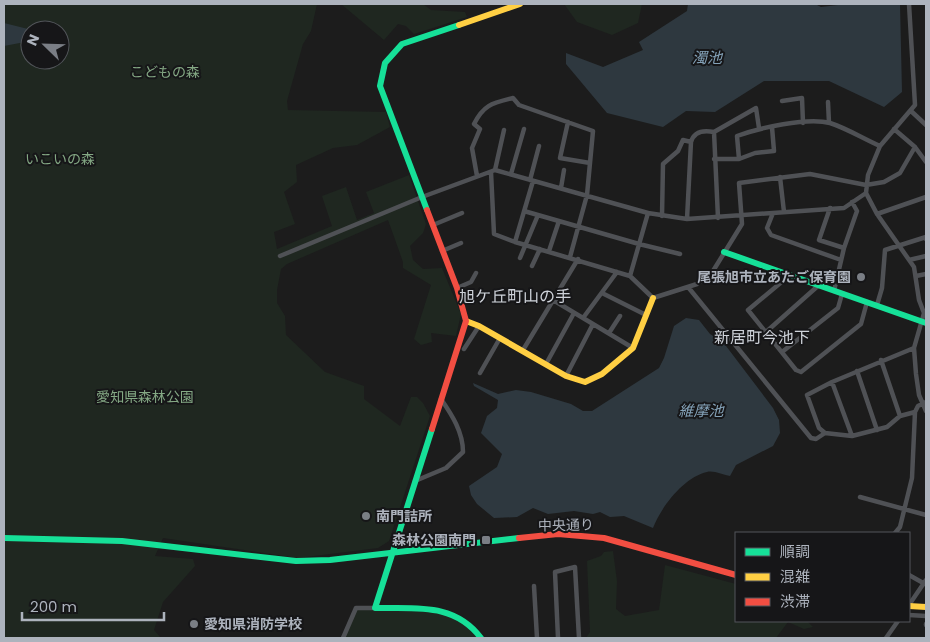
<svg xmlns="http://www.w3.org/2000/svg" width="930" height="642" font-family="Poppins,'Noto Sans JP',sans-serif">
  <rect width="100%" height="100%" fill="#1c1c1c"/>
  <path fill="#1f2720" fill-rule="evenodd" d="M4,4H317L311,31L303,44L287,101L288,110L386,112L390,127L357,145L333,148L296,165L297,182L284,192L295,224L274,232L277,249L332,226L322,196L346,187L357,220L374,213L366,192L409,175L426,224L423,233L410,246L413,260L423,269L442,268L461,314L456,336L431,333L432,342L421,345L414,339L431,285L403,268V262L388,220L287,264L281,269L277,290V303L285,316L286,335L325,372L364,386V399L400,426L411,397H417L423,403L430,416L389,541L378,548L298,558L163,538L155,556L193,559L195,566L163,602L154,630L161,638H4ZM30,30H60V60H30Z
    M341,4H423L431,10L465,12L467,17L414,34L406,26L398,24L384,40Z
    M564,4H642L638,23L612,35L577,22Z
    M613,551L617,581L616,609L625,616L659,610L665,565L736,584V621H807L813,627L804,629L788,622L776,638H586L590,632L587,561L601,556L604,552Z
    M357,609L444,611L466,622L478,638H344Z"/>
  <path fill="#2e383f" d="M688,4H815L821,7L846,4H900L902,92L884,107L829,81H764L715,112L686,111L663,127L607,113L566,64V53L603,67L643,50L639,42L687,11Z
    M4,23L32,30L30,41L4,46Z
    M686,318L699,320L710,334L723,342L773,408L779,420L780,433L773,446L736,465L730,476C724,475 713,470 707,472C684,477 661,507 653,528L624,516L610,517L600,512L593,514L574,511L548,514L533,508L517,517L494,518L477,504L471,495L469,486L497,467L502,454L481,433L487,416L497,408L498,400L474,386L473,383L498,394L516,390L531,392L571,404L583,411H592L659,368L664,358L674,326Z"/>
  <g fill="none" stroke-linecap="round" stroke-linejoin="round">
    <path stroke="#4f5155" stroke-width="4.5" d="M909,4L915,105L880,146L868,175L866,193L877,214L914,267L919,300L924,313L914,348L916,374L919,395L926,411
      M782,101L802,98L803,123
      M828,102L829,123
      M911,111L926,125
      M568,122L560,158L590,163
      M894,129L915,147L926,162
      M714,132L718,218
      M691,142C694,131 704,130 714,132L756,108L759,128
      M714,159H739L755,153L774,151L772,127
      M739,159L737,136C759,128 807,117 830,123C846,128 864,139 880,146
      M495,170L504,130
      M491,172L494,234L515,242
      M511,174L524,129
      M477,176L472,148L480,129L474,124C484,104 493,103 513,98L519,105L593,131L587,195L570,257
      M780,177L784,212
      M530,180L539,146
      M533,181L515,242L630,276L653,298L697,284L713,271L742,224L739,183L810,174L866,185L884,182L900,173L915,147
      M561,188L564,170
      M830,208L819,240L844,248
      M524,211L639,244L680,254
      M773,213L767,228L771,235L841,260
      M877,214L926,197
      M662,216L663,164L678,151L683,140L691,142L687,219
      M433,225L462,213
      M442,251L461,243
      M549,251L559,221
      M280,256L422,197L495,170L648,213L687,219L844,208L866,193
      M520,258L538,215
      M909,260L926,256
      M532,266L540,249
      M790,275L748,310L796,370L801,372L861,324L867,302
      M630,276L648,213
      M916,276L926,274
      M688,287L811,438L816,439L825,433
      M457,288L471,282L476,273
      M834,291L844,248L857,211L852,202
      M602,293L646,315
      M553,300L633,348
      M877,305L882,288L885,250L926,237V239
      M583,318L617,272
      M766,332L819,285
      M609,333L620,316
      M914,348L832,382L807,395L819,428L825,433L852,436L887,427L900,416L915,412
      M464,349L479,326
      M523,350L578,259
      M782,352L838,308L842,294
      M881,360L900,416
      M546,364L574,313
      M857,371L877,430
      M480,373L500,338
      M566,376L593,324
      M832,382L852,436
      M415,481L446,468L463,452C463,432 452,415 441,399
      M860,497L926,515
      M895,533L900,527L912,478L915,412L918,406L926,402
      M909,575L925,584
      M534,586L537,638
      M909,605L926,580
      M909,615L926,616
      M926,625V624
      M343,638L356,608H375
      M558,638L555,572L575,567L579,638
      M886,638L898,621"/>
    <path stroke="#16e098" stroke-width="6" d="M427,210L380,86L385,63L402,44L459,25
      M724,252L926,323
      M432,429L375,608C415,609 454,602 481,638
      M4,538L122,541L296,561L330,560L519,538"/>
    <path stroke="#ffcf43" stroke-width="6" d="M459,25L520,4
      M466,321L479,326L566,376L585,382L602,374L633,348L653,298
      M909,606L926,607"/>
    <path stroke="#f24e42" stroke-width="6" d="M427,210L457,288L466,321L432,429
      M519,538L558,534L604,538L736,575"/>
  </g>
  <g fill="#7a7e85" stroke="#161618" stroke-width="2">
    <circle cx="861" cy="277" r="5"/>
    <circle cx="366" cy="516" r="5"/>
    <rect x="481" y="535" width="10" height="10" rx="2.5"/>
    <circle cx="194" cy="624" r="5"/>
  </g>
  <g text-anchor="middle" stroke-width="4" stroke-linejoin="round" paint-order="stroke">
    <g font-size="14" fill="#84a884" stroke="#161618">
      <text x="165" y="77">こどもの森</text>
      <text x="60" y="164">いこいの森</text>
      <text x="145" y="402">愛知県森林公園</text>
    </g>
    <g font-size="14" font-weight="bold" fill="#adb3bd" stroke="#161618" text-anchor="end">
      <text x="851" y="282">尾張旭市立あたご保育園</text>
      <text x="376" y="521" text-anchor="start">南門詰所</text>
      <text x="476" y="545">森林公園南門</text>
      <text x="204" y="629" text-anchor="start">愛知県消防学校</text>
    </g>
    <g font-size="14" fill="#adb3bd" stroke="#161618">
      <text transform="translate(566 525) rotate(-1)" y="5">中央通り</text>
    </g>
    <g font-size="15" font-style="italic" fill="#84a2b8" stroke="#161618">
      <text x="707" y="63">濁池</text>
      <text x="701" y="416">維摩池</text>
    </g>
    <g font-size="16" fill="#ced2d9" stroke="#161618">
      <text x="515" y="302">旭ケ丘町山の手</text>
      <text x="762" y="343">新居町今池下</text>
    </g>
  </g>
  <rect width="930" height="642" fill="none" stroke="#adb3bd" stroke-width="10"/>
  <rect x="735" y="532" width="175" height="90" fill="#161618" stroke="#52555a"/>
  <rect x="745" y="548" width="25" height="8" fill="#16e098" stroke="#52555a"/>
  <text x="780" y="557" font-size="15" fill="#adb3bd">順調</text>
  <rect x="745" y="573" width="25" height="8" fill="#ffcf43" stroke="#52555a"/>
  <text x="780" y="582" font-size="15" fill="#adb3bd">混雑</text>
  <rect x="745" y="598" width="25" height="8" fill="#f24e42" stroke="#52555a"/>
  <text x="780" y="607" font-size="15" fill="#adb3bd">渋滞</text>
  <g transform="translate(45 45) rotate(293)"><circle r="24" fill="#161618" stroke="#52555a"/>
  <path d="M0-4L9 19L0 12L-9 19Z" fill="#7a7e85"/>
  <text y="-8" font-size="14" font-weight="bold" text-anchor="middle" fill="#adb3bd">N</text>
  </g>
  <path d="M22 612v8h142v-8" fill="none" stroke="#adb3bd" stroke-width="2.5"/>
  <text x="30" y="612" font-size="15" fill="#adb3bd" stroke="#161618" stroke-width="4" paint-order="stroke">200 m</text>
</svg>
